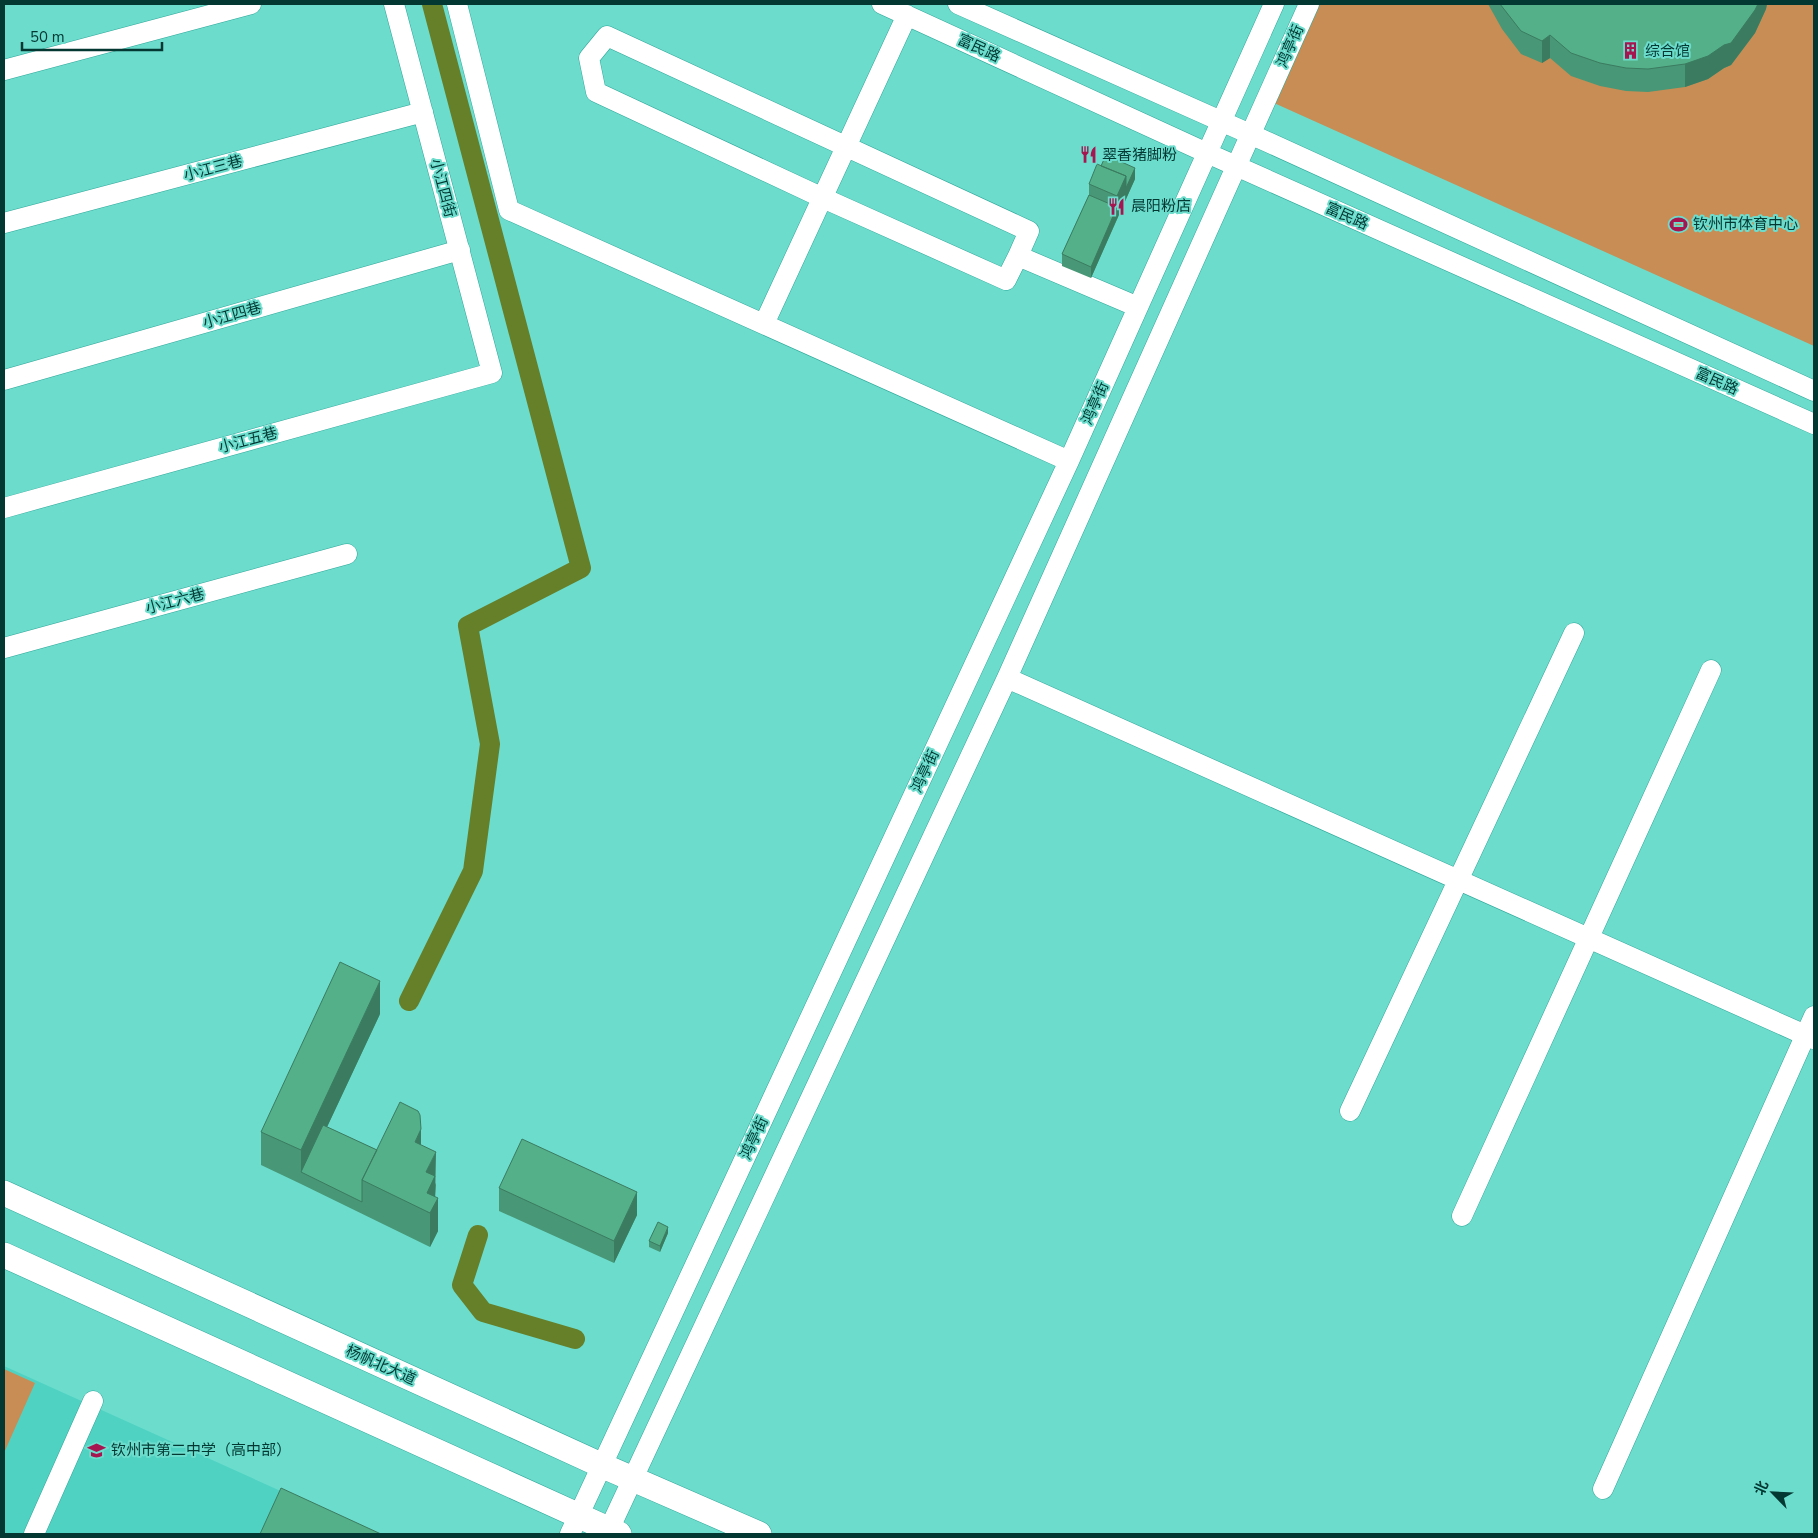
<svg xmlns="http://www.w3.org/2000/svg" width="1818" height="1538" font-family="'Nunito Sans','Noto Sans SC',sans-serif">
  <rect width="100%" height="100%" fill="#6cddcd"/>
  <path fill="#50d2c2" d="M4,1366L376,1534H4Z"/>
  <path fill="#c88d54" d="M1319,4H1814V346L1274,103Z
    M4,1369L35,1383L4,1453Z"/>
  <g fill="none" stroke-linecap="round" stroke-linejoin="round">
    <path stroke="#667f29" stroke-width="20" d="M409,1001L473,871L490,744L468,626L581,568L432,4
      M478,1235L462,1285L483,1312L575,1339"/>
    <defs>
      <path id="minor" d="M457,4L509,210L1069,461
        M882,4L1207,153L1814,424
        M958,4L1250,134L1814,391
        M4,70L251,4
        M4,223L423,112
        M1018,256L1006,280L823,198L596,92L589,58L607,36L1029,231L1018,256L1138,307
        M764,324L907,15
        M4,380L460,250
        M4,508L492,373L394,4
        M4,648L347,554
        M1007,678L1814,1039
        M1350,1111L1574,633
        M1462,1216L1711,670
        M1603,1489L1814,1016
        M34,1534L93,1401
        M570,1534L1069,461L1274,4
        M607,1534L1007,678L1309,4"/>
      <path id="major" d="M4,1193L601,1465L759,1534
        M4,1255L619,1534"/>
    </defs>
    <use href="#minor" stroke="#2ca699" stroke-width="21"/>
    <use href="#major" stroke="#2ca699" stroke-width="26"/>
    <use href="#minor" stroke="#fff" stroke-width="20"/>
    <use href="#major" stroke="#fff" stroke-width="25"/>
  </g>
  <path fill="#489776" d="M1488,4H1767L1766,9L1755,33L1731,65L1724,68L1708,79L1685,87L1648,92L1626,91L1600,86L1571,76L1550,58L1542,63L1521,54L1502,29Z
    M1135,179L1091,278L1062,266V254L1089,195V184Z
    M380,1014L327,1127L377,1150L421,1145L436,1185L435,1197L438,1231L430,1247L301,1184L261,1165V1132Z
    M499,1188L637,1215L614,1263L499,1211Z
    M668,1233L660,1252L649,1247V1241Z"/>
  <path fill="#3b7b60" d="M1758,4H1767L1766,9L1755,33L1731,65L1724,68L1708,79L1685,87V64Z
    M1550,35V58L1542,63V41Z
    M1135,168V179L1117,219V196L1126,176Z
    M1117,207V219L1091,278V267Z
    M380,981V1014L305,1174L301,1172V1150Z
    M421,1129V1162L415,1142Z
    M436,1152L435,1203L438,1198V1231L430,1247V1213L427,1212L426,1172Z
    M637,1192V1215L614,1263V1241Z
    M668,1227V1233L660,1252V1246Z"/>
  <path fill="#54b089" stroke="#3b7b60" d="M1500,4H1758L1755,10L1731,43L1724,45L1708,56L1685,64L1648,69L1626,68L1600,63L1571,53L1550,35L1542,41L1521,31Z
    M1106,155L1135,168L1126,188V176L1101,166Z
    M1097,164L1126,176L1117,196L1089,184Z
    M1089,195L1117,207L1091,267L1062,254Z
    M340,962L380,981L301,1150L261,1132Z
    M400,1102L418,1111L420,1115L421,1129L415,1142L436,1152L426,1172L435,1176L427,1193L438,1198L430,1213L362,1180Z
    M323,1125L377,1150L362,1180V1202L301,1172Z
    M522,1139L637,1192L614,1241L499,1188Z
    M658,1222L668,1227L660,1246L649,1241Z
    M281,1488L381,1534H260Z"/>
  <defs>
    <symbol id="building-bare" viewBox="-9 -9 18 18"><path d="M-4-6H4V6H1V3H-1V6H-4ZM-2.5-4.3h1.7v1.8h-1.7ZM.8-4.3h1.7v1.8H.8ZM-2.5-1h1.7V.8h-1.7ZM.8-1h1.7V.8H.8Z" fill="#a71551" stroke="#6cddcd" stroke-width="2.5" paint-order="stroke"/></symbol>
    <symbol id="restaurant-bare" viewBox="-9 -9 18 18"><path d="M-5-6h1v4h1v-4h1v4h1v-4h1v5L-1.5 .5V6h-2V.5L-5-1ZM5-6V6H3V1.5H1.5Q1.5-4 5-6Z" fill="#a71551" stroke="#6cddcd" stroke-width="2.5" paint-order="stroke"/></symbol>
    <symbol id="stadium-bare" viewBox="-9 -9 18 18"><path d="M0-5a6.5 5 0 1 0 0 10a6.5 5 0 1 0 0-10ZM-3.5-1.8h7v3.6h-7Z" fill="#a71551" stroke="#6cddcd" stroke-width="2.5" paint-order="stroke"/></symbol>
    <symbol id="school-bare" viewBox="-9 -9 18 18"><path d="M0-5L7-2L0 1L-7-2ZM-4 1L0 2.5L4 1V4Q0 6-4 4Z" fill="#a71551" stroke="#6cddcd" stroke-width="2.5" paint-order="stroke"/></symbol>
  </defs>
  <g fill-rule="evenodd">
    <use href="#building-bare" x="1618" y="38" width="25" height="25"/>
    <use href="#restaurant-bare" x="1076" y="142" width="25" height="25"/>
    <use href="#restaurant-bare" x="1104" y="194" width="25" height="25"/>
    <use href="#stadium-bare" x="1666" y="212" width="25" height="25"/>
    <use href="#school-bare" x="84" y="1438" width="25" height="25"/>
  </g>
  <g text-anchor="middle" stroke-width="4" stroke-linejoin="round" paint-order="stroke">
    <g font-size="15" fill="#023732" stroke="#6cddcd">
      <text transform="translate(1290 46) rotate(-66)" y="5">鸿亭街</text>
      <text transform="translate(979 48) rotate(25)" y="5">富民路</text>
      <text transform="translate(213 168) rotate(-15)" y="5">小江三巷</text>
      <text transform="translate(443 188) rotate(75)" y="5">小江四街</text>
      <text transform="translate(1347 216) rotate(24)" y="5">富民路</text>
      <text transform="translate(232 315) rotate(-16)" y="5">小江四巷</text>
      <text transform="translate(1717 381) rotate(24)" y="5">富民路</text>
      <text transform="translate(1095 403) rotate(-66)" y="5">鸿亭街</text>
      <text transform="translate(248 440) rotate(-15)" y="5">小江五巷</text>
      <text transform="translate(175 601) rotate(-15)" y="5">小江六巷</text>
      <text transform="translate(925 771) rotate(-65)" y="5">鸿亭街</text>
      <text transform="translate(754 1138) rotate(-65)" y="5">鸿亭街</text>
      <text transform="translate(381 1365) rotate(24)" y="5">杨帆北大道</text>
    </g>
    <g font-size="15" fill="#023732" stroke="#6cddcd" text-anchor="start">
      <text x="1645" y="56">综合馆</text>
      <text x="1102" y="160">翠香猪脚粉</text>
      <text x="1131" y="211">晨阳粉店</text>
      <text x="1693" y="229">钦州市体育中心</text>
      <text x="111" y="1455">钦州市第二中学（高中部）</text>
    </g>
  </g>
  <rect width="1818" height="1538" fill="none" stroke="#023732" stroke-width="10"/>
  <g transform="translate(1773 1493) rotate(294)" stroke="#6cddcd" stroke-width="4" paint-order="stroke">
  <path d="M0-4L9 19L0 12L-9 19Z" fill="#023732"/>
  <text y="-8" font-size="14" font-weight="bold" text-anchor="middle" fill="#023732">北</text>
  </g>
  <path d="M22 42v8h140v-8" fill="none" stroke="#023732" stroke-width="2.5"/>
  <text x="30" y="42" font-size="15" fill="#023732" stroke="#6cddcd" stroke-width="4" paint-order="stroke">50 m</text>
</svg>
